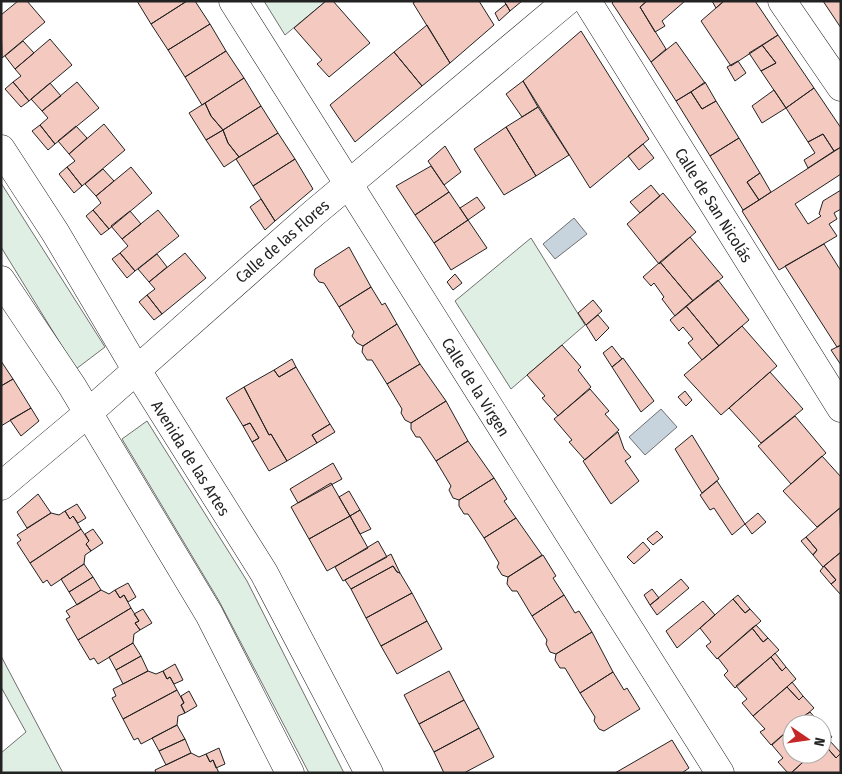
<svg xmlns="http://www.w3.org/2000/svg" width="842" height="774" font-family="'Fira Sans Condensed',sans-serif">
  <rect width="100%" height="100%" fill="#fff"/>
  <path fill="#e0efe3" stroke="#6f6f6f" d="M264,1H326L285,35Z
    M1,183L105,347L76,369L1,247Z
    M531,238L585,325L511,389L455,301Z
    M147,421L247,581L344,773H309L219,601L122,439Z
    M1,656L63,773H1V753L26,732L1,687Z"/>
  <path fill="#c7d3dd" stroke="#6f6f6f" d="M574,218L587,234L555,259L543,244Z
    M661,409L677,427L645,455L629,437Z"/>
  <path fill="#f3c9c0" stroke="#222" d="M18,1H27L45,22L2,58L1,15Z
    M137,1H187L151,24Z
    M187,1H195L210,24L168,50L151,24Z
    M326,1H333L370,43L329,77L317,64L322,60L294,28Z
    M416,1H479L494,25L450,63L413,3Z
    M504,1H522L510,11Z
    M614,1H647L640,7L666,49L651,62L612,3Z
    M647,1H685L662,21L665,26L655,32L640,7Z
    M712,1H724L716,8Z
    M724,1H755L778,35L731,66L701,21Z
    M823,1H841V28Z
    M506,4L510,11L499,21L495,13Z
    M210,24L226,51L185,77L168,50Z
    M427,25L450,63L422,86L394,52Z
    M581,31L649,139L590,188L523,81Z
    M778,35L814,88L786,108L761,71L776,63L762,45Z
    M50,39L72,65L29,101L13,82L21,76L15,69Z
    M23,41L34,53L15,69L5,56Z
    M676,42L705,83L676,101L651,62Z
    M762,45L776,63L761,71L749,53Z
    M226,51L244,78L202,105L185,77Z
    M394,52L422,86L355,142L330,105Z
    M738,61L746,73L735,81L727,67Z
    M244,78L261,106L223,130L211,116L205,103Z
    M523,81L538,107L522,117L506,94Z
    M13,82L29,101L21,107L5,89Z
    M77,82L99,108L55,144L40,125L48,118L42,111Z
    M705,82L716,101L702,109L691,92Z
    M50,83L61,96L42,111L31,99Z
    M814,88L841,128V147L834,151L823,134L808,142L786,108Z
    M774,90L786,108L762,123L752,106Z
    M691,92L702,109L716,101L739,138L710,156L676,101Z
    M205,103L211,116L223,130L206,140L189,113Z
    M261,106L278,133L239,157L228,143L223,130Z
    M538,107L569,155L536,176L506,127Z
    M104,124L125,150L82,186L67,167L75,161L69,154Z
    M40,125L55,144L48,150L32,131Z
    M76,126L87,138L69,154L58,141Z
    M506,127L536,176L504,195L474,149Z
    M223,130L228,143L239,157L224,167L206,140Z
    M278,133L295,159L253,186L236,159Z
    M823,134L834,151L808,168L804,160L815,153L808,142Z
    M739,138L760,173L747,182L759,200L743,210L710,156Z
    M643,144L654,158L639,170L628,156Z
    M445,146L461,172L444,185L428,161Z
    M841,147V174L795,204L808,224L821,216L819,214L823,201L841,190V209L834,213L837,219L829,224L837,236L779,270L742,211Z
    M295,159L313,189L275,221L253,186Z
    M431,166L449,192L415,215L396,186Z
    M67,167L82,186L74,193L59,174Z
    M131,167L152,193L109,229L93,210L101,203L96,196Z
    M103,169L114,181L96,196L85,184Z
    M760,173L771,192L759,200L747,182Z
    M651,185L660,196L640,213L630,202Z
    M449,192L468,220L434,243L415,215Z
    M663,193L696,232L659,264L627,224Z
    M477,197L485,208L468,220L460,208Z
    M261,199L275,221L265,230L250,207Z
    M93,210L109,229L101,235L86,216Z
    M158,210L179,236L135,271L120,253L128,246L122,239Z
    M130,211L141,224L122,239L111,226Z
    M468,220L487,248L451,270L434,243Z
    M690,237L723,277L693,301L660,262Z
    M824,244L841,271V345L837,347L785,266Z
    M349,247L371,287L339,307L324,283L319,282L314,275L315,269Z
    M120,253L135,271L127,278L112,259Z
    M185,253L206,278L162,314L147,295L155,289L149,282Z
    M157,254L167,267L149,282L138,269Z
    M660,262L693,301L675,316L662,299L664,297L654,283L651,286L643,277Z
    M455,274L462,283L453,290L447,282Z
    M718,280L749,320L719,346L686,306Z
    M371,287L382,305L385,303L397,324L363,346L357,343L352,336L354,332L339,307Z
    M147,295L162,314L154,320L139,302Z
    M593,300L602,311L586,325L578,313Z
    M686,306L719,346L702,360L688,343L693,339L683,327L679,331L670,320Z
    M598,315L609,328L596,341L586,325Z
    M397,324L420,364L387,384L372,360H367L362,352L363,346Z
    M742,326L777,366L721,415L684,375Z
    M562,345L581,367L578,370L591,387L558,416L542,398L545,396L527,375Z
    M841,345V365L831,350Z
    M612,346L622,359L612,367L603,353Z
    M623,358L654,401L641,412L612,367Z
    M292,359L296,367L279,377L274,370Z
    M1,361L13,379L1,386Z
    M420,364L446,401L411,423L405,420L401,413L402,409L387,384Z
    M296,367L330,424L312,435L317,443L287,461L271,434L269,435L244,387L274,370L279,377Z
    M770,372L803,409L761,443L729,408Z
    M13,379L31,408L1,426V386Z
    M244,387L269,435L271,434L287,461L269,471L252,442L259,438L250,423L243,426L226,398Z
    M590,389L609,411L605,414L619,430L585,460L569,442L572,440L554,419Z
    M685,391L692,400L686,406L678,397Z
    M446,401L468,441L436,461L420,437H416L411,429V423Z
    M31,408L39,421L21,436L10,420Z
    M795,416L826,453L791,484L758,446Z
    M250,423L259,438L252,442L243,426Z
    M330,424L335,432L317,443L312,435Z
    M618,432L624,449L631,457L625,461L639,481L611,504L583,461Z
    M692,435L719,479L702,493L675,449Z
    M468,441L494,478L459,500L453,498L449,490L451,486L436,461Z
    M822,456L841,477V507L817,527L783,491Z
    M333,463L342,479L298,503L290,489Z
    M494,478L507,499L504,501L516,518L484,538L468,514H464L459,506V500Z
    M717,481L745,524L732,535L714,508L710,510L700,495Z
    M331,483L350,516L309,539L291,507Z
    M349,491L360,510L350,516L339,497Z
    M38,494L51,513L27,528L17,512Z
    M77,504L86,518L78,523L73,516L70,519L65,511Z
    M840,508L841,552L823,567L813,555L817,550L806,537Z
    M360,510L371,529L360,534L350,516Z
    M65,511L70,519L73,516L81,529L30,563L17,543L21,540L17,535L51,513L59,515Z
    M758,513L766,522L752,534L745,524Z
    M350,516L368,548L327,571L309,539Z
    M516,518L542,555L508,577L502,575L497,567L499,563L484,538Z
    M81,529L89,541L86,544L91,551L85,555L84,564L51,586L47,580L43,583L30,563Z
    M93,529L103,543L91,551L86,544L89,541L85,534Z
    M657,531L663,537L653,545L647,539Z
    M806,537L817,550L813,555L801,541Z
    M378,541L387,557L343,581L335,567Z
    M643,542L650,550L634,564L627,557Z
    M841,552V595L831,584L836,580L824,566Z
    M391,554L400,573L397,572L393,566L351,589L345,580Z
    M543,555L556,576L553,578L564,595L532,616L517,591H512L507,584L508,577Z
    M84,564L93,577L69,592L61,579Z
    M393,566L397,572L400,573L412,593L366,618L351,589Z
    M824,566L836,580L831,584L820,571Z
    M93,577L101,590L77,605L69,592Z
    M681,579L689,588L657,615L650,605Z
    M128,583L136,597L128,602L124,595L120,598L115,590Z
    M652,589L659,598L650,605L644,595Z
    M101,590L109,594L115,590L120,598L124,595L131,608L78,640L66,619L70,617L66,611Z
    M412,593L427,621L381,646L366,618Z
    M564,595L575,613L579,611L592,632L556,654L550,652L546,644L547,640L532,616Z
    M738,595L750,609L745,613L733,599Z
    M733,599L745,613L750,609L761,621L717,659L706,646L711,642L700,628Z
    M703,601L715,615L677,648L666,631Z
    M131,608L139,621L135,623L140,630L134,634L133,643L98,664L94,658L90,660L78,640Z
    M143,609L152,623L140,630L135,623L139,621L134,614Z
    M427,621L442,649L397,674L381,646Z
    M756,625L768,638L763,642L752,628Z
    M752,628L763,642L768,638L779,650L735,688L724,675L728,671L718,658Z
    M592,632L613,672L580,693L565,668H560L555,660L556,654Z
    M133,643L141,656L116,670L109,657Z
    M775,653L786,667L782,671L771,657Z
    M141,656L148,671L123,684L116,670Z
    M771,657L782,671L786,667L796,679L753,716L742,703L747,699L736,686Z
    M175,664L183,680L174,684L170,677L167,679L163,671Z
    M148,671L156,674L163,671L167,679L170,677L177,690L123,719L112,698L116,696L113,689Z
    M449,671L464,700L419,724L404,695Z
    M613,672L624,690L627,688L640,709L604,731L599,729L594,721L595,717L580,693Z
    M792,682L803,696L799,700L787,687Z
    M787,687L799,700L803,696L814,708L796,724H792V727L771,745L760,732L765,729L753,716Z
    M177,690L184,703L181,705L185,713L178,716L177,725L141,744L138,738L134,740L123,719Z
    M189,691L197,706L185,713L181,705L184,703L181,696Z
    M464,700L479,728L434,752L419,724Z
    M810,712L821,724H812L805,715Z
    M805,715L812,724H796Z
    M177,725L185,739L159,751L152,738Z
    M822,725L832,737L822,746Z
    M792,727V754H812L791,773H788L778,762L783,758L772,745Z
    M479,728L494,757L464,773H444L434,752Z
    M185,739L191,753L166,765L159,751Z
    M672,740L689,768L682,773H615Z
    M829,740L841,753L836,758L824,744Z
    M824,744L836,758L841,753V773H791L812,754H822V746Z
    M219,748L225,764L216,768L213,760L210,762L206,754Z
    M191,753L199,757L206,754L210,762L213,760L219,773H156L155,770Z"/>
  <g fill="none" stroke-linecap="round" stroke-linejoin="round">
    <defs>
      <path id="street" d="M233,1L720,773
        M587,1L841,408
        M782,1L841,87
        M1,149L55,232L136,369L264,573L369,773
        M1,280L72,386L209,614L290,773
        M1,486L88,413L314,213L567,1"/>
    </defs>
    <use href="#street" stroke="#222" stroke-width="29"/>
    <use href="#street" stroke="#fff" stroke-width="28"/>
  </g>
  <g text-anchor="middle" stroke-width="4" stroke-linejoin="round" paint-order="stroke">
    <g font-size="16" fill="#222" stroke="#fff">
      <text transform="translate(714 205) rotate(58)" y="6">Calle de San Nicolás</text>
      <text transform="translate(282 241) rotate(-41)" y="6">Calle de las Flores</text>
      <text transform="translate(476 387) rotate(58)" y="6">Calle de la Virgen</text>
      <text transform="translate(191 458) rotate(58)" y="6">Avenida de las Artes</text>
    </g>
  </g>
  <rect width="842" height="774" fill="none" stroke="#222222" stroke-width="5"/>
  <g transform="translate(807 739) rotate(103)"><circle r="24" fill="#ffffff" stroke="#a7a7a7"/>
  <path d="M0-4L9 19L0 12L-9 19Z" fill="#c62828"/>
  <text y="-8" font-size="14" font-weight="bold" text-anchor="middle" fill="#222222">N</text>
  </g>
</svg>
